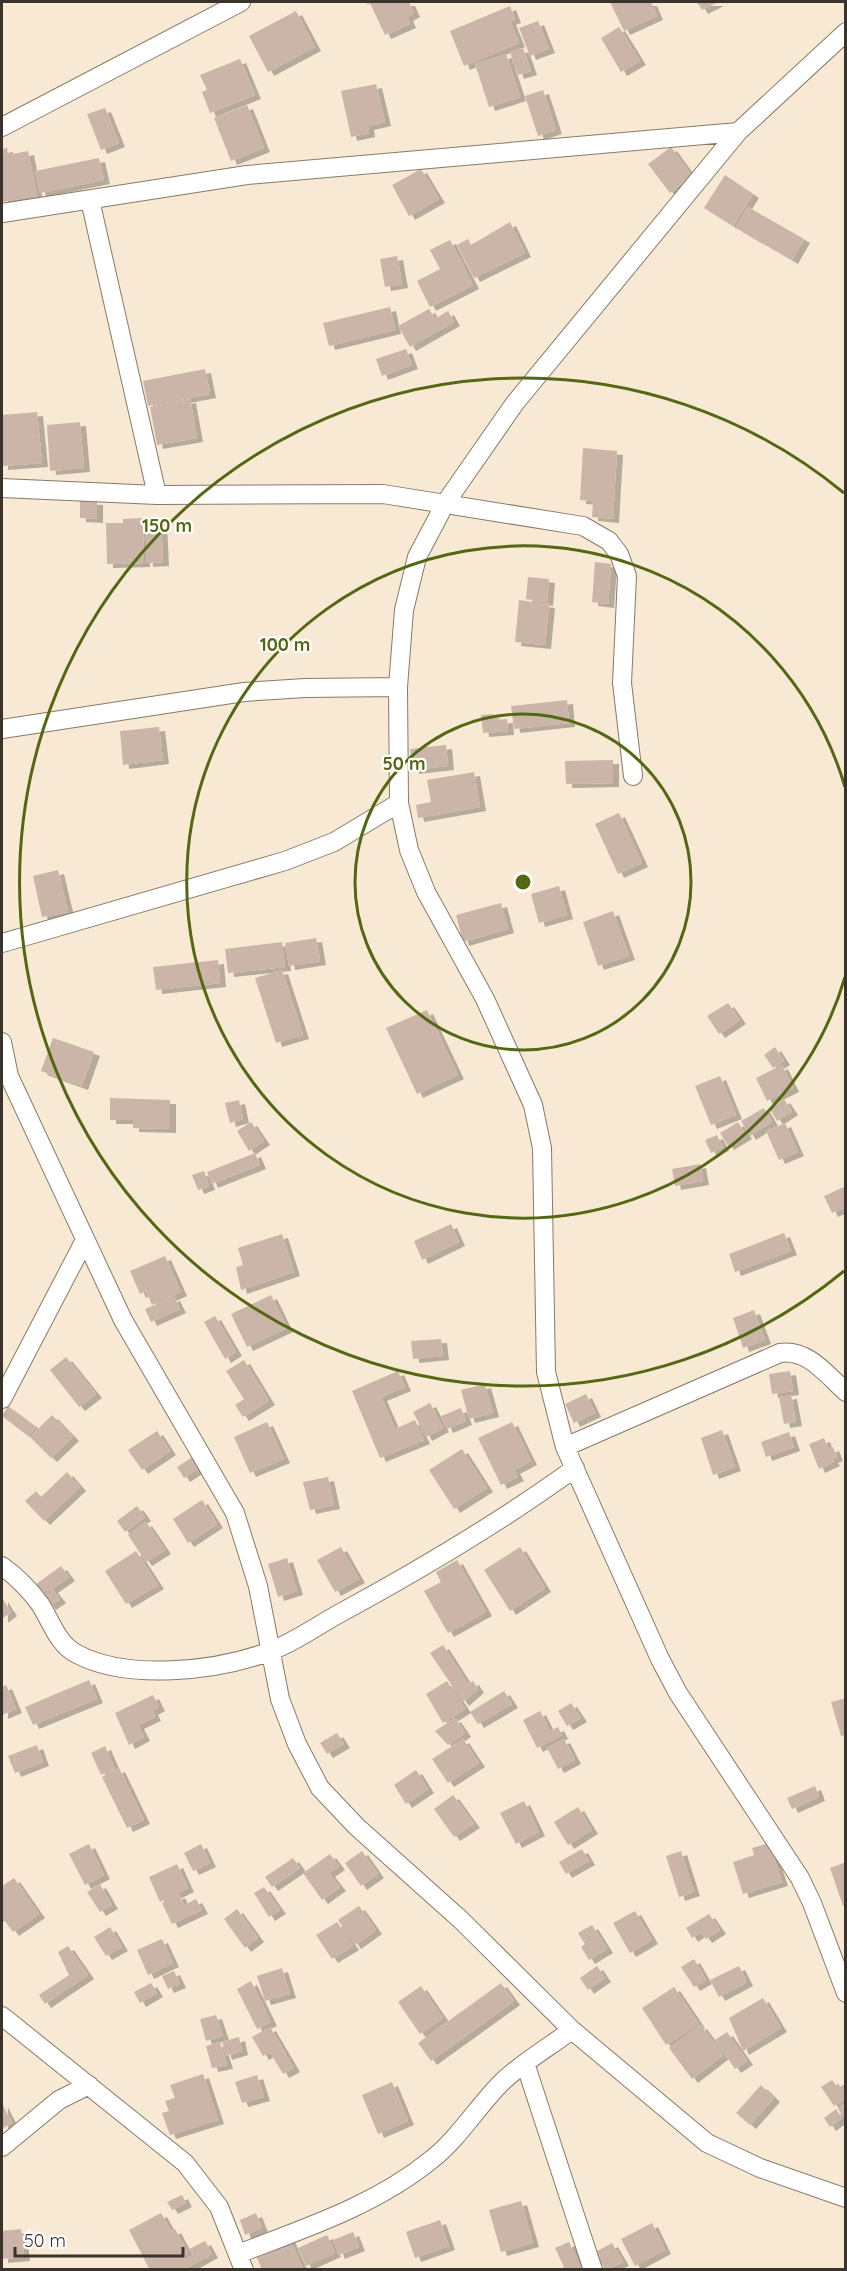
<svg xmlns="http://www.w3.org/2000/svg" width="847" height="2271" font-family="Quicksand,sans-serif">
  <defs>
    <filter id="shadow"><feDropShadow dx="6" dy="4" stdDeviation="0" flood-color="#0004"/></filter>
  </defs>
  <rect width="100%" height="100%" fill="#f8e9d4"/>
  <path fill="#cbb5a8" filter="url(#shadow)" d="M366,2H409L414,13L407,17L410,24L385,35L370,3L368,5Z
    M610,2H651L657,16L624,31Z
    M697,2H718L702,10Z
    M510,6L515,19L510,21L519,43L464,66L450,31Z
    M296,11L315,47L268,72L249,36Z
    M538,21L549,49L530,56L519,28Z
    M619,27L640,61L621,72L601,38Z
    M523,48L531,71L518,75L510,52Z
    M506,54L520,97L489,107L475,64Z
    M240,59L255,95L210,113L202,92L207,90L200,75Z
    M376,84L385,122L368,126L369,133L351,137L341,91Z
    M543,90L556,130L538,136L525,96Z
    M247,105L264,148L231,161L214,118Z
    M105,108L119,143L101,150L87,114Z
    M671,147L692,176L670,193L648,164Z
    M7,148L8,155L28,151L37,196L2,202V149Z
    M99,158L104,180L40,193L35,171Z
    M421,169L439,199L409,216L392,185Z
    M725,175L753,194L733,226L704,208Z
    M748,207L804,239L792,260L736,228Z
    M510,222L525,253L474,278L457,245L468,239L471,245Z
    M450,240L473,285L430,307L417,281L440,269L430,250Z
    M397,256L402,284L385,287L380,259Z
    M390,307L395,330L329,346L323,323Z
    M429,309L435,319L448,311L454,322L410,347L398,326Z
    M406,349L412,365L382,376L376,359Z
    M205,369L210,394L148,406L143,381Z
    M190,399L197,438L157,445L150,407Z
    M37,412L42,463L2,466V415Z
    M80,422L84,468L50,471L47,425Z
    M583,448L617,451L613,519L592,517L593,501L580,500Z
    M80,500L97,501V519L80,518Z
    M143,518L144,563L107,564L106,523H123V519Z
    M145,519H161L163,562L147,563Z
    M595,562L611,564L608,604L592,602Z
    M528,577L549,579L547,602L526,599Z
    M519,600L549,604L545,645L515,642Z
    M567,700L569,723L514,729L511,706Z
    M493,714L494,720L507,719L508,731L483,733L481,715Z
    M159,727L163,760L123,765L120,731Z
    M446,745L448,766L413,770L410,749Z
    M613,760V783L566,784L565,761Z
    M474,772L480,807L418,818L416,805L431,802L427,780Z
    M619,813L642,863L618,874L595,824Z
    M58,870L68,912L42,917L33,876Z
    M559,886L567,915L539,923L531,894Z
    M501,903L508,929L463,942L456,915Z
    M613,911L629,956L598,966L583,922Z
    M316,938L320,961L289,966L285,943Z
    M282,942L285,967L228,973L225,949Z
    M218,960L220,983L156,990L153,967Z
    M282,970L303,1035L276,1043L255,978Z
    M728,1003L740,1020L719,1034L707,1016Z
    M427,1010L458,1075L417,1094L386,1028Z
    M53,1038L94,1052L82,1086L41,1071Z
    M775,1047L784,1061L773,1068L764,1055Z
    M782,1065L793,1088L767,1101L756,1078Z
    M720,1076L736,1115L711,1125L695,1086Z
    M110,1098L170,1100V1129L133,1128V1120H110Z
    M784,1099L792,1111L777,1121L770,1109Z
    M239,1100L243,1119L230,1123L225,1103Z
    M764,1108L772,1122L750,1136L741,1121Z
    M251,1122L264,1141L249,1151L237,1131Z
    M738,1122L746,1135L728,1146L720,1133Z
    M785,1123L798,1152L779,1160L766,1131Z
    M717,1135L723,1147L711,1153L705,1140Z
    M255,1153L260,1165L212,1184L207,1172Z
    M700,1164L703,1181L675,1186L672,1169Z
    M204,1171L209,1186L198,1190L192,1175Z
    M846,1186V1207L832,1213L824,1196Z
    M451,1224L459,1242L422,1260L414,1241Z
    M784,1233L791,1251L735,1272L729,1254Z
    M282,1234L294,1272L241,1290L236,1267L243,1265L238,1248Z
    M165,1256L181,1292L152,1305L146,1291L140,1294L130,1271Z
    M271,1295L287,1328L247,1347L231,1314Z
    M174,1297L180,1309L151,1322L145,1309Z
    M754,1310L765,1340L743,1348L733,1318Z
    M215,1316L236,1352L225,1359L204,1322Z
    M441,1339L443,1356L413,1359L411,1341Z
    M66,1357L96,1394L79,1407L50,1370Z
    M244,1360L269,1401L243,1417L235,1405L244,1399L226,1371Z
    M398,1371L405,1387L381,1397L395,1429L415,1420L424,1440L380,1458L352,1391Z
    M790,1371L793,1391L772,1394L769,1374Z
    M485,1384L493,1413L469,1419L461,1390Z
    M586,1394L595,1413L574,1423L565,1404Z
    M791,1395L796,1422L784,1424L779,1397Z
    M430,1403L443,1428L426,1437L413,1412Z
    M8,1406L36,1427L28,1436L2,1416Z
    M461,1408L466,1421L447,1429L441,1416Z
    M52,1415L73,1437L51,1458L30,1437Z
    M267,1422L284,1459L250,1473L234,1437Z
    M512,1422L531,1461L514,1470L518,1477L501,1485L478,1438Z
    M722,1430L735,1467L713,1475L701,1438Z
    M157,1431L170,1451L142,1470L128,1450Z
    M789,1432L794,1447L766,1457L761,1442Z
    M824,1438L828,1449L833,1447L837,1457L832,1459L834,1462L819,1469L809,1444Z
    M462,1449L487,1488L454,1509L429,1470Z
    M194,1456L201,1467L184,1478L177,1467Z
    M67,1472L80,1487L44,1521L25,1501L36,1491L41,1497Z
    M328,1477L334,1505L310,1510L303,1482Z
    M202,1500L217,1524L188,1543L173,1519Z
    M137,1506L145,1517L125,1532L117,1521Z
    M146,1522L165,1550L146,1562L128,1535Z
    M341,1547L359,1579L335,1592L317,1560Z
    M520,1547L545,1588L510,1611L484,1570Z
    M136,1551L158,1585L126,1604L105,1571Z
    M287,1558L297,1591L278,1597L268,1564Z
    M457,1560L486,1612L448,1633L424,1591L441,1582L436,1572Z
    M61,1566L69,1577L52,1589L60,1599L50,1606L35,1585Z
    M2,1598L11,1612L2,1619Z
    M443,1645L468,1684L473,1681L478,1689L463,1702L430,1653Z
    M89,1680L97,1699L33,1725L25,1707Z
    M447,1681L465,1709L443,1723L426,1694Z
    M6,1685L16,1709L2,1715V1687Z
    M504,1691L512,1704L478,1724L470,1712Z
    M153,1695L159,1707L152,1711L155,1717L138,1725L144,1737L129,1745L115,1713Z
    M846,1698V1735L841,1736L831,1702Z
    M571,1703L581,1718L567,1726L558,1711Z
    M540,1711L550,1731L558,1727L562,1735L537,1748L523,1720Z
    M455,1718L465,1733L448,1745L435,1731Z
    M337,1733L344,1744L327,1754L320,1743Z
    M463,1739L479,1763L448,1783L432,1759Z
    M564,1739L575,1760L558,1769L547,1748Z
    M37,1745L43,1762L15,1773L8,1756Z
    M105,1746L115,1769L101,1775L91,1753Z
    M119,1768L144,1820L127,1828L102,1777Z
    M416,1770L428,1789L406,1804L394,1785Z
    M815,1786L819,1797L792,1809L787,1798Z
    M453,1795L474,1824L454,1837L434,1809Z
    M524,1801L539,1832L516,1844L500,1813Z
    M578,1807L592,1830L568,1845L554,1822Z
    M769,1843L782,1882L743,1894L733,1862L754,1855L752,1848Z
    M89,1844L104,1875L85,1885L69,1854Z
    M201,1844L210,1863L193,1871L184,1853Z
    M582,1849L589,1861L566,1874L559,1862Z
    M362,1851L378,1874L361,1886L345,1863Z
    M681,1851L694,1892L679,1897L666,1856Z
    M330,1854L339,1866L329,1873L340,1887L322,1900L303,1873Z
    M293,1858L300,1868L272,1887L265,1877Z
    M846,1862V1906H843L830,1868Z
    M177,1864L188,1888L160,1902L149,1877Z
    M14,1878L39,1914L13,1932L5,1921L2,1923V1886Z
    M100,1884L112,1905L100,1912L87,1892Z
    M264,1887L280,1910L269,1917L254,1893Z
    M179,1894L184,1905L196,1899L202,1910L172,1924L162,1903Z
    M359,1906L376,1930L355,1945L338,1920Z
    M237,1909L258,1938L245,1948L224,1919Z
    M635,1911L652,1940L630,1953L613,1923Z
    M709,1914L720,1930L706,1939L701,1932L692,1938L686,1928Z
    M337,1922L353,1946L332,1959L316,1935Z
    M592,1925L607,1949L589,1960L581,1947L585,1944L578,1933Z
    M110,1927L122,1947L106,1956L94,1937Z
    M162,1939L173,1963L148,1975L137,1950Z
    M68,1946L88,1975L45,2004L39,1995L69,1975L58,1952Z
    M694,1959L706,1980L694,1987L681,1967Z
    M597,1966L605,1978L588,1990L580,1978Z
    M739,1966L747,1982L719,1997L710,1980Z
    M282,1968L290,1994L265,2001L257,1976Z
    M174,1971L180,1984L168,1989L162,1976Z
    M251,1981L271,2022L257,2029L237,1989Z
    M151,1983L157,1993L140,2003L134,1992Z
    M501,1983L514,2001L431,2061L418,2043Z
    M421,1986L443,2018L420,2034L398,2002Z
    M674,1987L699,2024L666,2045L642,2008Z
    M763,1998L781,2028L743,2051L729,2018Z
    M216,2015L223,2036L206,2041L200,2019Z
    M701,2025L723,2055L692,2079L669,2048Z
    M270,2027L294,2068L283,2074L270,2052L263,2056L252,2037Z
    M727,2032L747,2061L735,2069L715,2040Z
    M239,2037L242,2051L226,2056L222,2042Z
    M220,2042L227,2065L212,2068L206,2046Z
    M203,2074L218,2120L170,2135L162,2113L169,2111L165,2101L175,2098L170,2085Z
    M257,2075L264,2097L242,2103L235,2082Z
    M832,2080L838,2088L846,2083V2099L834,2106L821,2087Z
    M392,2082L408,2121L378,2134L362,2095Z
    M761,2085L774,2098L750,2125L736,2113Z
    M2,2103L12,2123L2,2129Z
    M846,2103V2120L838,2109Z
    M836,2109L842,2118L830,2127L824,2118Z
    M182,2195L186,2203L172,2210L167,2202Z
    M521,2201L533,2243L501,2252L489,2210Z
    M161,2213L171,2231L175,2229L188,2253L184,2255L186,2259L193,2255L189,2249L205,2241L212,2254L183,2270H150L129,2230Z
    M256,2213L262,2228L245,2235L240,2220Z
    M440,2220L449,2246L415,2258L406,2232Z
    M652,2223L665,2250L635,2266L621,2239Z
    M21,2229L24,2257L2,2259V2231Z
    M353,2232L359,2247L339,2255L333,2240Z
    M327,2235L335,2253L306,2266L298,2248Z
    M289,2238L302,2267L295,2270H262L255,2253Z
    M569,2242L582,2270H559L564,2267L555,2248Z
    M612,2243L623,2262L605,2270L595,2252Z"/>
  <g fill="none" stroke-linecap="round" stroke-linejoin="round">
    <defs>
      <path id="minor" d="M846,32L738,132L515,403L446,502L417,557L404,610L398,687L399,803L409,850L426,892L485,999L533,1105L542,1148L546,1372L565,1447L660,1659L678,1693L800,1878L812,1903L846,1993
        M2,127L241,2
        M90,200L157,495
        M2,213L247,175L738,132
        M2,488L157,495L383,494L583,526L609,541L619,554L627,576L622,683L633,776
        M2,729L244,692L305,688L398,687
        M2,943L285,861L334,842L399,803
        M2,1042L9,1076L123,1320L235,1513L258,1586L280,1699L297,1744L320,1788L357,1827L461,1920L572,2030L707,2143L760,2168L846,2198
        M2,1399L85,1240
        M565,1447L780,1353C808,1349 826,1374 846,1392
        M2,1566C17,1577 29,1589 40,1604C51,1621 58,1645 77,1654C128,1681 216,1671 268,1652C294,1643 319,1624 344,1611C423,1568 502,1521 575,1468
        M2,2016L185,2163L219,2207L244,2270
        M525,2063L593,2270
        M2,2147L59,2100L89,2085
        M238,2254C305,2228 374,2206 431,2160C459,2138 477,2107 502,2082C523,2062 549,2047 572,2030"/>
    </defs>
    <use href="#minor" stroke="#877a67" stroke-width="20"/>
    <use href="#minor" stroke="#fff" stroke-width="18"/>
  </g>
  <g fill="none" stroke="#546713" stroke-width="3">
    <circle cx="523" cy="882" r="168"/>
    <path d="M845 977A336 336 0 1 1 845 787"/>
    <path d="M844 1271A504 504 0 1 1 844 493"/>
  </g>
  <circle cx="523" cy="882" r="9" fill="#546713" stroke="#fff" stroke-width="3"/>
  <g font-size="18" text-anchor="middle" font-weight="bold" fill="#546713" stroke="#fff" stroke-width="4.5" stroke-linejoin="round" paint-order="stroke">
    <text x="167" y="532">150 m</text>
    <text x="285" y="651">100 m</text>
    <text x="404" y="770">50 m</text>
  </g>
  <rect width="847" height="2271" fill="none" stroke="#39332b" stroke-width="6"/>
  <path d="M15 2247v9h168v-9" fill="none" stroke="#39332b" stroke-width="3"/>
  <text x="24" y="2247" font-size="18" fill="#39332b" stroke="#ffffff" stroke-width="4.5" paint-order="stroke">50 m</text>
</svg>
